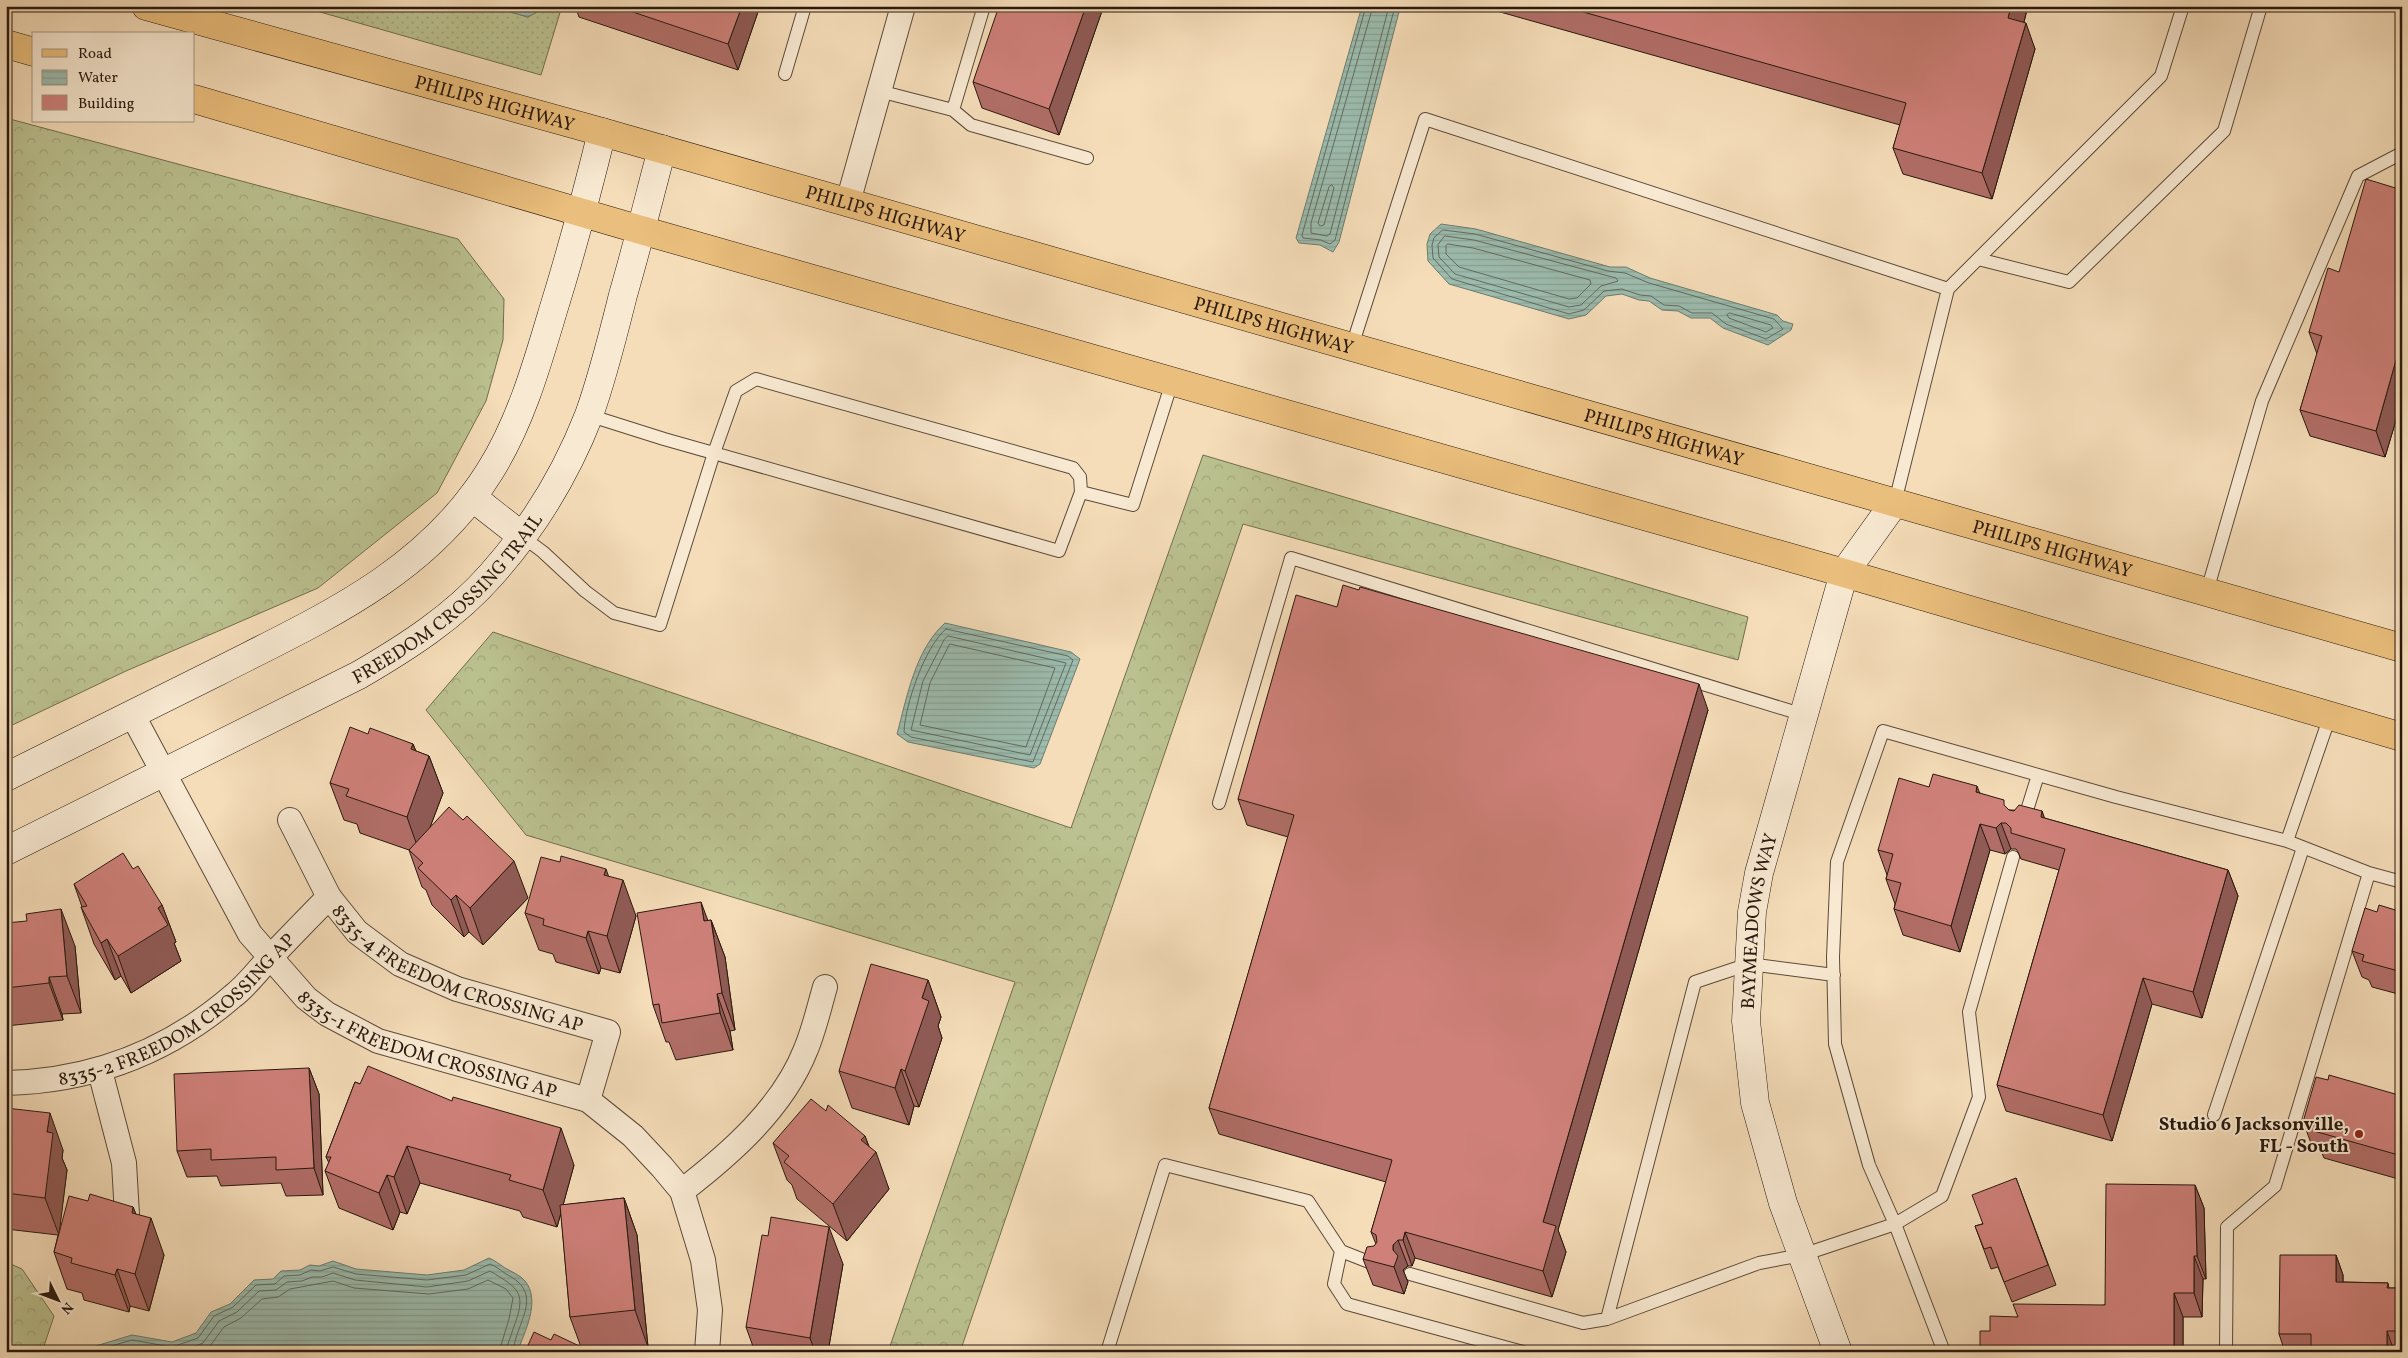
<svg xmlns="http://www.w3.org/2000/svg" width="2408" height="1358" font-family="Vollkorn,serif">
  <defs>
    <pattern id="grass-dots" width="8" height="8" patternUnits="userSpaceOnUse" patternTransform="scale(1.25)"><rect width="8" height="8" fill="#bbc190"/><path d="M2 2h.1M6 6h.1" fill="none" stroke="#a1a57b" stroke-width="1.8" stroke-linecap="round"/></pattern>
    <pattern id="forest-crowns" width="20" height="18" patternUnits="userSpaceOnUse" patternTransform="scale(1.25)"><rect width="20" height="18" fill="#bbc190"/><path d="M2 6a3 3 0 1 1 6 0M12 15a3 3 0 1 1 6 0" fill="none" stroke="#a1a57b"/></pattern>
    <pattern id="water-rules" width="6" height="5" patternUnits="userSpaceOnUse" patternTransform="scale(1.25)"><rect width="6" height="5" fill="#9cbcae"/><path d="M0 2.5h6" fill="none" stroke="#86a194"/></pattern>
  </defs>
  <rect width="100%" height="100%" fill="#f5ddb9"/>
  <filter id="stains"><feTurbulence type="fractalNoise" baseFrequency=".004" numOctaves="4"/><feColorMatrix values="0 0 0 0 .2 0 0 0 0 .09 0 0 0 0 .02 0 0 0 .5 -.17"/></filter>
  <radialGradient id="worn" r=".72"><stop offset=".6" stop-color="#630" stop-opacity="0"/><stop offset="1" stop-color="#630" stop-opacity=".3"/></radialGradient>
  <path fill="url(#grass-dots)" stroke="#726d4f" d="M299,6H489L528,17L537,12L540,6H562L541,75Z"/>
  <path fill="url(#forest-crowns)" stroke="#726d4f" d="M6,118L458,239L504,299L503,340L486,401L437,493L318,588L126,671L6,728Z
    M1203,455L1748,617L1738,660L1243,524L960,1352H888L1015,982L526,835L426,710L493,632L1071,828Z
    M6,1262L22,1269L54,1316L42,1352H6Z"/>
  <path fill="url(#water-rules)" stroke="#6e7b6e" d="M489,6H540L537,12L528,17Z
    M1362,6H1400V8L1339,242L1333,252L1320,245L1299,243L1296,238Z
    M1441,224L1476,229L1610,267H1626L1650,278L1777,315L1783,321L1793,324L1791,330L1768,345L1723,328L1710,318H1691L1678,311L1662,310L1649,301L1639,300L1622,294L1606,296L1586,315L1569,319L1449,284L1428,261L1427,244L1430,234Z
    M945,623L1071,652L1080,659L1040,764L1034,768L908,742L897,734C907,697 915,650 945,623Z
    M489,1258C496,1261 499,1264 505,1268C512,1272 520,1275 525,1281C541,1300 525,1332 517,1352H76L132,1335L172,1342L196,1333L211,1312L230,1304L254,1280L273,1279L281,1271L300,1270L310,1265L319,1266L333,1261L356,1269L427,1275L464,1270Z"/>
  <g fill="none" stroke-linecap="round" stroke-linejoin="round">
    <path stroke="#626a5e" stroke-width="1" d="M1366,6L1302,235L1303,238L1321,240L1330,244L1335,240L1395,6
      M1373,6L1311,223V233L1327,236L1330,234L1389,6
      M1332,185L1334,188L1324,225L1320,226L1318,223L1329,187Z
      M1443,230L1475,234L1608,271L1625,273L1649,283L1774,319L1783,329L1766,339L1726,324L1712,313H1692L1679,306L1664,305L1651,296L1640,295L1622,289L1604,291L1584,310L1569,314L1452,279L1433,258L1432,245L1434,238Z
      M1445,236L1474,240L1616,278L1618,281L1601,286L1581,305L1569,307L1455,274L1439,257L1438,245Z
      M1448,244L1473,248L1590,280L1591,284L1577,298L1569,299L1459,267L1446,254V246Z
      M1730,313L1771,325L1773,328L1766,332L1729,318L1727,315Z
      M946,629L1068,656L1073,660L1033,762L911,737L904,732C905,705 925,646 946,629Z
      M948,636L1066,663L1030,755L911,730L923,681L944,640Z
      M950,644L1055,668L1026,747L920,725L930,683Z
      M90,1352L132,1340L172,1347L198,1338L214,1316L233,1307L256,1285L275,1284L284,1276L300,1275L311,1270L320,1271L333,1267L356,1274L427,1280L466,1275L490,1264C496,1266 500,1270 506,1274C546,1294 516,1321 513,1352
      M180,1352L203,1343L219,1321L237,1312L259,1291L276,1290L287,1282L302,1281L312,1277H322L333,1273L355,1280L427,1287L468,1281L490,1271C520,1289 527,1293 513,1329C511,1337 507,1344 506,1352
      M201,1352L210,1346L224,1327L241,1318L262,1299L278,1297L290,1289L333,1281L354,1288L429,1294L468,1289L488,1280L506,1289L513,1298L509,1319L499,1352"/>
    <defs>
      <path id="lane" d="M785,74L805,6
        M879,91L953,110L971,125L1087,158
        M953,110L984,6
        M1978,259L2069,282L2224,131L2261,6
        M1948,289L2161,76L2183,6
        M1352,346L1425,119L1948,289L1895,502
        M588,415L664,439L1059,551L1081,492L1133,505L1172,382
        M523,537L543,552L585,591L614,613L660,625L714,453L736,391L756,379L1073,468L1080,477L1081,492
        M2207,591L2262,401L2358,176L2402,153
        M1219,803L1291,558L1804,715
        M2023,823L2038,775
        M2369,873L2402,882
        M2214,1115L2303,848
        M1341,1251L1334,1284L1347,1304L1523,1352
        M1410,1274L1583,1323L1607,1319L1695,982L1749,964L1834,975
        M1607,1319L1759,1263L1802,1255L1895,1224L1942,1196L1979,1097L1969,1012L2013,857
        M1107,1352L1165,1165L1308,1201L1341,1251L1379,1266
        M1944,1352L1895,1224L1869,1165L1835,1044L1833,957L1837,862L1883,731L2116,797L2287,841L2330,716
        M2226,1352L2227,1227L2275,1186L2369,873L2287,841"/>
      <g id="street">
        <path d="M848,202L903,6"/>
        <path id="s1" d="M132,714L250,934L306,998L327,1014L378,1041L588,1100L633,1136L662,1167L682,1191L703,1260L710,1310L707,1352"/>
        <path id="s2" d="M290,820L329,897L357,932L400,964L457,989L608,1032L588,1100"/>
        <path d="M100,1071L124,1163L127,1215"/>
        <path id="s3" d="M6,1083C92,1081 168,1052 233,996C245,987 255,974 265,963C286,941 307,919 329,897"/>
        <path d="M682,1191C730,1154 783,1108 806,1049C814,1030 819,1008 825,987"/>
      </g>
      <g id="secondary">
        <path d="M472,497L523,537"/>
        <path d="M6,777C77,742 147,707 217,672C321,619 426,574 490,471C520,423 536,368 552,314C571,253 587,193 602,132"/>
        <path id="s4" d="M6,851L359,675C407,647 454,617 491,575C533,528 566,474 589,415C603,376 613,335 623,295C637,247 649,198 662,149"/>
        <path id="s5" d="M1838,1352L1783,1203L1755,1103L1746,1021L1752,912L1759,873L1844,573L1895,502"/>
      </g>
      <g id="primary">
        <path id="s6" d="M146,6L602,132L2402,648"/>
        <path d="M6,44L34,52"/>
        <path d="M194,99L641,230L1844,573L2402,737"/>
      </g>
    </defs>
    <use href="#lane" stroke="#5c4a39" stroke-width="14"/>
    <use href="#street" stroke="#5c4a39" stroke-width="26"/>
    <use href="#secondary" stroke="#29190e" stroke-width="29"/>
    <use href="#primary" stroke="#29190e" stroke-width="29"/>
    <use href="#lane" stroke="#f8e9d2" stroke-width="12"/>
    <use href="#street" stroke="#f8e9d2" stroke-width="24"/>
    <use href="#secondary" stroke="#f8e9d2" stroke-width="28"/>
    <use href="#primary" stroke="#eabe7c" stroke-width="28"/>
  </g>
  <path fill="#b16e68" stroke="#29190e" d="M575,6H760L738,70L579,17Z
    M1479,6H2028L2024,22L2035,49L1992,199L1903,174L1893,148L1900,125Z
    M1103,8L1059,135L982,108L973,82Z
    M2402,190V400L2385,457L2310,436L2300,410L2317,354L2309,332L2339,272Z
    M1708,710L1558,1230L1566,1252L1552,1297L1415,1258L1412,1266H1408L1403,1270L1408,1282L1404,1294L1373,1285L1363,1259L1376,1244L1371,1232L1386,1182L1219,1134L1209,1108L1288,837L1247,825L1238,799Z
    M368,734L413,744L416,751L429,756L443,793L430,827L528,898L483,945L469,932L464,937L432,905L426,890L422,887L409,850L360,833L357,824L344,820L330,783Z
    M1929,787L1980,793L2007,808L2009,810L2042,811L2044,818L2228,870L2238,896L2202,1018L2152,1004L2112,1141L2006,1111L1997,1085L2059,870L2021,859L2018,852L2016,849H2011L2005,854L1990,850L1960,952L1903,935L1894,909L1895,904L1886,879L1887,875L1878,850Z
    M560,862L608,876L636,916L620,973L601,968L599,974L556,962L553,954L539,950L525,913Z
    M133,869L162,905L176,942L174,943L181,961L131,993L121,976L115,980L94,944L81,907H82L74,884Z
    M2377,912H2402V995L2372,987L2369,980L2362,977L2352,951Z
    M711,920L725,957L735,1030L730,1031L733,1050L676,1060L669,1042H666L653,1005L708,921Z
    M6,923L75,946L81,1013L62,1014L63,1020L6,1026Z
    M928,980L941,1017L938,1026L942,1038L919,1107L914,1106L909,1125L852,1108L839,1071Z
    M309,1068L319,1094L323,1195L286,1196L281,1183L221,1186L217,1176L187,1177L177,1151Z
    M2328,1080L2402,1096V1180L2324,1158L2321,1151L2313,1148L2303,1122Z
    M355,1082L574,1165L563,1205L624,1198L637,1235L648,1347L605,1352H525L551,1340L581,1347L570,1317L561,1213L557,1227L523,1217L520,1211L420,1183L407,1214L400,1212L393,1230L339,1208L325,1171L329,1163L326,1157Z
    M6,1108L63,1150L62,1158L67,1170L59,1231L88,1201L133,1207L136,1214L164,1255L149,1311L130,1306L129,1312L84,1300L82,1293L67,1289L54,1252L58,1235L6,1229Z
    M826,1111L865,1136L869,1146L889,1189L847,1241L797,1199L792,1185L787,1180L773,1143Z
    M2016,1178L2056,1285L2012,1302L1998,1267L1991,1269L1975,1226L1982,1224Z
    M2195,1185L2204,1208L2206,1279H2203L2202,1317H2183V1352H1980L1990,1331L2017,1317L2105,1305Z
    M2336,1255L2343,1275V1282L2388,1283L2389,1288H2402V1351H2394V1352H2285L2279,1334Z
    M843,1264L828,1352H755L746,1327Z"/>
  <path fill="#905a55" stroke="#29190e" d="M742,6H760L738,70L728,44Z
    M1086,6H1103V8L1059,135L1049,109Z
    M2011,6H2028L2018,44L2008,18Z
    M2026,23L2035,49L1992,199L1982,173Z
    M2396,360L2402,375V400L2385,457L2376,431Z
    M1699,684L1708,710L1558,1230L1566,1252L1552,1297L1543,1271V1222Z
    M413,744L423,772L429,756L443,793L420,854L407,817L411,749Z
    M1977,786L1987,812L1976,792Z
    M2042,811L2052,838L2041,817Z
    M2001,823L2011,849L2005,854L1996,828Z
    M1980,824L1990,850L1960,952L1951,926Z
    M514,861L528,898L483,945L470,908Z
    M606,869L617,900L623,880L636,916L620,973L607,936L604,875Z
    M2228,870L2238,896L2202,1018L2193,992Z
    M456,895L469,932L464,937L451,900Z
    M701,902L714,937L711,920L725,957L735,1030L722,993L704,921Z
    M162,905L176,942L174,943L181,961L131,993L118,956L158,908Z
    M61,909L75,946L81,1013L67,976Z
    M588,931L601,968L599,974L586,938Z
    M107,939L121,976L115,980L101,943Z
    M49,977L62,1014L63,1020L49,983Z
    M2143,978L2152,1004L2112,1141L2103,1115Z
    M928,980L941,1017L938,1026L942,1038L919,1107L905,1071L922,998Z
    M717,994L730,1031L733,1050L720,1013Z
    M309,1068L319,1094L323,1195L314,1168Z
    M901,1069L914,1106L909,1125L895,1088Z
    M50,1113L63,1150L62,1158L67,1170L59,1235L45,1198L47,1132Z
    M561,1128L574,1165L557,1227L543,1190Z
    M865,1136L872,1157L876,1152L889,1189L847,1241L833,1204L861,1140Z
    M407,1146L420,1183L407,1214L394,1177Z
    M387,1175L400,1212L393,1230L379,1193Z
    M2195,1185L2204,1208L2206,1279L2197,1256Z
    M624,1198L637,1235L648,1347L635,1310Z
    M133,1207L145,1239L151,1218L164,1255L149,1311L135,1274L132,1213Z
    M829,1227L843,1264L828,1352H815L810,1338Z
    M1405,1232L1415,1258L1412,1266L1403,1240Z
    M1398,1240L1408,1266L1403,1270L1408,1282L1404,1294L1394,1267L1393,1245Z
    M2336,1255L2343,1275V1302L2336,1282Z
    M2194,1256L2203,1279L2202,1317L2194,1293Z
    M117,1269L130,1306L129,1312L115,1275Z
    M2174,1293L2183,1317V1352H2174Z
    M2387,1331L2394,1351V1352H2387Z"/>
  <path fill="#ce8079" stroke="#29190e" d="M615,6H742L728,44Z
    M999,6H1086L1049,109L973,82Z
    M1562,6H2011L2008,18L2026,23L1982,173L1893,148L1906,103Z
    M2366,179L2402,190V362L2396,360L2376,431L2300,410L2322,336L2309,332L2328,268L2339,272Z
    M1343,585L1359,590L1360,587L1699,684L1543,1222L1556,1226L1543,1271L1405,1232L1403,1240H1398L1393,1245V1250L1398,1256L1394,1267L1363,1259L1367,1247L1374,1246L1377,1242L1376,1235L1371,1232L1392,1160L1209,1108L1294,815L1238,799L1296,595L1337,607Z
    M350,727L368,734L370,728L413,744L411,749L429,756L407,817L346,796L349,789L330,783Z
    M1933,774L1977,786L1976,792L2004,800V805L2009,810L2014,811L2019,805L2042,811L2041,817L2228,870L2193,992L2143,978L2103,1115L1997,1085L2065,849L2011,833V828L2006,823H2001L1996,828L1980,824L1951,926L1894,909L1901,883L1886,879L1893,854L1878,850L1899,778L1929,787Z
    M449,807L463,820L467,816L514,861L470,908L456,895L451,900L418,868L423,863L409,850Z
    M123,853L133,869L138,866L162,905L158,908L168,925L118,956L107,939L101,943L81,907L87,906L74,884Z
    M561,856L606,869L604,875L623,880L607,936L588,931L586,938L543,925L544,919L525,913L541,857L560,862Z
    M701,902L704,921L711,920L722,993L717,994L720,1013L662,1023L659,1004L653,1005L637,913Z
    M2379,905L2402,912V972L2362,961L2364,955L2352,951L2365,908L2377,912Z
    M61,909L67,976L49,977V983L6,988V923L27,921L26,914Z
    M871,964L928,980L922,998L929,1001L905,1071L901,1069L895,1088L839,1071Z
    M368,1066L452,1101L453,1097L561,1128L543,1190L509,1180L511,1175L407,1146L394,1177L387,1175L379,1193L325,1171L331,1157H326L355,1082L360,1084Z
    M309,1068L314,1168L276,1170V1157L211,1160V1149L177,1151L174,1074Z
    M2329,1075L2402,1096V1156L2314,1131L2316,1126L2303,1122L2316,1077L2328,1080Z
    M811,1099L826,1111L828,1105L865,1136L861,1140L876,1152L833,1204L784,1162L789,1156L773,1143Z
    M6,1108L50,1113L47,1132L53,1133L45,1198L6,1193Z
    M2016,1178L2048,1265L2004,1282L1991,1247L1984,1249L1975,1226L1983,1224L1972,1195Z
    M2106,1184L2195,1185L2197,1256H2194V1293H2174V1352H1980V1331H1990V1316L2018,1317L2013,1304L2105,1305Z
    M90,1194L133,1207L132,1213L151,1218L135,1274L117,1269L115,1275L71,1263L72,1258L54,1252L69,1196L88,1201Z
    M624,1198L635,1310L570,1317L560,1205Z
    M771,1217L829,1227L810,1338L746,1327L762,1235L768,1236Z
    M2280,1255H2336V1282L2388,1283L2387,1288H2402V1331H2387V1352H2311V1334H2279Z
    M534,1332L551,1340L554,1334L592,1352H525Z
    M718,1346L732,1352H716Z"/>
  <circle fill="#8f2418" stroke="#f8e9d2" stroke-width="2" cx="2359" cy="1134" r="5"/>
  <g text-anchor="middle" stroke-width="4" stroke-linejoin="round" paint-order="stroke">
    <g font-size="19" fill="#29190e" stroke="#f8e9d2">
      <text dy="7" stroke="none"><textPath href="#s6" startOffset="362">PHILIPS HIGHWAY</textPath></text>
      <text dy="7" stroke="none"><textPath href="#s6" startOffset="768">PHILIPS HIGHWAY</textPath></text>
      <text dy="7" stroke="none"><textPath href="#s6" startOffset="1172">PHILIPS HIGHWAY</textPath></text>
      <text dy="7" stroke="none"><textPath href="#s6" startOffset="1578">PHILIPS HIGHWAY</textPath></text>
      <text dy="7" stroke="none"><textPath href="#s6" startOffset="1982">PHILIPS HIGHWAY</textPath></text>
      <text dy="7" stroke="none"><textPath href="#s4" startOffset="512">FREEDOM CROSSING TRAIL</textPath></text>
      <text dy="7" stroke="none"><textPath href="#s5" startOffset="446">BAYMEADOWS WAY</textPath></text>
      <text dy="7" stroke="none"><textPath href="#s2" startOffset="238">8335-4 FREEDOM CROSSING AP</textPath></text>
      <text dy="7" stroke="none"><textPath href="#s3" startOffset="192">8335-2 FREEDOM CROSSING AP</textPath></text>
      <text dy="7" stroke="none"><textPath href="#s1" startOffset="466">8335-1 FREEDOM CROSSING AP</textPath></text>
    </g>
    <g font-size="19" font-weight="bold" fill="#29190e" stroke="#f8e9d2" text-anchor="end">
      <text x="2349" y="1130">Studio 6 Jacksonville,<tspan x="2349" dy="22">FL - South</tspan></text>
    </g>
  </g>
  <rect width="2408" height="1358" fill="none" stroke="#f5ddb9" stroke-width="25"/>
  <rect x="8" y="8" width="2393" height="1343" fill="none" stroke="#29190e" stroke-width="2.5"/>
  <rect x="12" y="12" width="2383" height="1333" fill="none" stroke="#29190e"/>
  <rect x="32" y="32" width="162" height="90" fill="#f8e9d2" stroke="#a59684"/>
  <rect x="42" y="49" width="25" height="8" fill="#eabe7c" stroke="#a59684"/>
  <text x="78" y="58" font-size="15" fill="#29190e">Road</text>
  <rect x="42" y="70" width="25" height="15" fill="url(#water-rules)" stroke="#a59684"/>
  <text x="78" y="82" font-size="15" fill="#29190e">Water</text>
  <rect x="42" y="95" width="25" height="15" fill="#ce8079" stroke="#a59684"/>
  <text x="78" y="108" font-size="15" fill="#29190e">Building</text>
  <g transform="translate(58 1300) rotate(132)" stroke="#f8e9d2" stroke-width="4" paint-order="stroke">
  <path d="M0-4L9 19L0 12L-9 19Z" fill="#29190e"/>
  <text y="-8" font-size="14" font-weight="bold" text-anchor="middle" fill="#29190e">N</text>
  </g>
  <rect width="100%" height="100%" filter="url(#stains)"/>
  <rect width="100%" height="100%" fill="url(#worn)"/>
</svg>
